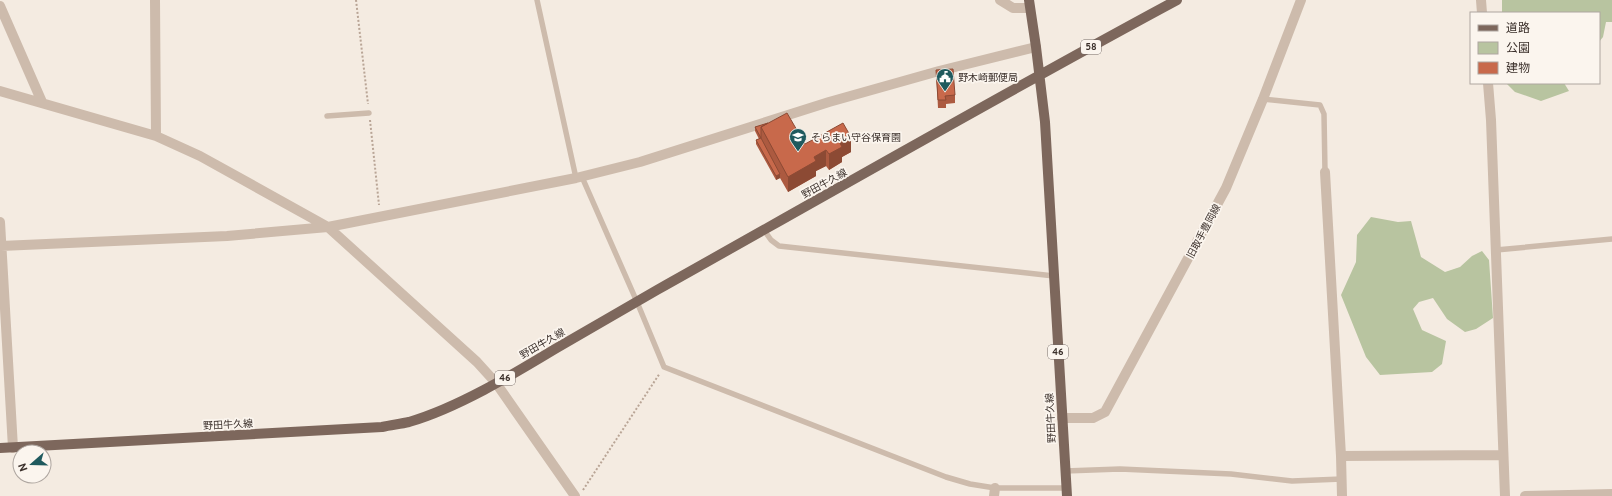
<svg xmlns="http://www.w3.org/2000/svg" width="1612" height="496" font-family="Overpass,'Noto Sans JP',sans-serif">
  <rect width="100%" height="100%" fill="#f4ebe1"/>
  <path fill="#b8c4a0" d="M1502,0H1612V22H1606L1603,37L1599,42V13H1502Z
    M1506,83H1564L1569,91L1541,101L1515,92Z
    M1371,217L1398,222L1411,221L1421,257L1445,272L1460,267L1472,256L1482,251L1489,260L1493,318L1476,329L1465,332L1447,319L1433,298L1419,302L1413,309L1422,330L1446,341L1442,364L1432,372L1380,375L1366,357L1341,295L1356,262L1357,235Z"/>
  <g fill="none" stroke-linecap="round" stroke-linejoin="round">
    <path stroke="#b9a596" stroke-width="2" stroke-dasharray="2 2" stroke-linecap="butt" d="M356,0L368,104
      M370,120L379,205
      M583,490L660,373"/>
    <path stroke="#cdbbac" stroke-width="5.5" d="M537,0L576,178
      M1263,99L1320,105L1324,114L1325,172
      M327,116L369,113
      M582,177L637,302L664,367L946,477L970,484L995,488H1066
      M764,230L771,240L779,246L1054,276
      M1496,250L1612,239
      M1065,471L1120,469L1231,474L1292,481L1342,479"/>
    <path stroke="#cdbbac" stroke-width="10" d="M155,0L156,136
      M1000,0L1013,8H1030
      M1481,0L1482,13
      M0,6L42,102
      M1488,83L1491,120L1505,496
      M0,91L156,136L200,156L328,227L477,362L496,383
      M1325,172L1341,456
      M0,222L13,448
      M1,246L227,236L328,227L576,178L640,162L829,102L939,71L1036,47
      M1062,418H1093L1105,412L1226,188L1263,99L1301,0
      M994,496L995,488
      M1342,496L1341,456L1503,455
      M1525,496L1612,494"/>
    <path stroke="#cdbbac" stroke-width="10" d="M496,383L575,496"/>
    <path stroke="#7d675c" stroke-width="10" d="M1029,0L1036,47L1045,122L1067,496
      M0,448L382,427C391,425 400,424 409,422C457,408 512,375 555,349C589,329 623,310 657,290C830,193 1002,94 1177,0"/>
  </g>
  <path fill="#ac5a40" d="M936,70L955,95V103L946,104V108H938Z
    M768,123L805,144L851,152L842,157V162L829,170L826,166L816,171V176L788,192L780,178L776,180L756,144V140L759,139L755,131V127Z"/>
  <path fill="#8c4a34" d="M851,137V152L842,157V162L829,170V154L840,143Z
    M826,150V166L816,171V176L788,192V177L814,157Z
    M780,174V178L776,180V176Z"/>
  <path fill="#c8694b" stroke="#8c4a34" d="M953,69L955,95L945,96L946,100H938L936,70Z
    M787,113L805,144L843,123L851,137L840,143L842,147L829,154L826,150L814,157L816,161L788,177L761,127Z
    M768,123L761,127V138L755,127Z
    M761,138L780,174L776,176L756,140Z"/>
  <defs>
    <symbol id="civic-pin" viewBox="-11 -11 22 30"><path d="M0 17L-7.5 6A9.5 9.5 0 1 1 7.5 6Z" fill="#1f5a5e" stroke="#fbf5ee"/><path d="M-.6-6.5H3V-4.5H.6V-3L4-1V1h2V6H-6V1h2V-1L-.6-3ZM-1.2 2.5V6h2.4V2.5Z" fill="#fff"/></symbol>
    <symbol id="school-pin" viewBox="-11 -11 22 30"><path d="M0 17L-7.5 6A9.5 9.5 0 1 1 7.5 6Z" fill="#1f5a5e" stroke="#fbf5ee"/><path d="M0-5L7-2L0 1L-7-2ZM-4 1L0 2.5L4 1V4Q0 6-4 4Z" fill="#fff"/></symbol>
  </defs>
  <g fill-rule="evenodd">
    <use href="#civic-pin" x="935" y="67" width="20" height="27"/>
    <use href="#school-pin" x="788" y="127" width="20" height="27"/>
  </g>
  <g text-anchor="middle" stroke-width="3.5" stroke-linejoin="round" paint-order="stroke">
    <g fill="#fbf5ee" stroke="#756b66" stroke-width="1">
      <rect x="1081" y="40" width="20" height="14" rx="3"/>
      <rect x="1048" y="345" width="20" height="14" rx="3"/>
      <rect x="495" y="371" width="20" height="14" rx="3"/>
    </g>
    <g font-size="9" font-weight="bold" fill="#3b302b">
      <text x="1091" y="50">58</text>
      <text x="1058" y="355">46</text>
      <text x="505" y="381">46</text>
    </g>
    <g font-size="10" fill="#3b302b" stroke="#fbf5ee" text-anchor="start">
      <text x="958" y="81">野木崎郵便局</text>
      <text x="811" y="141">そらまい守谷保育園</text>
    </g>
    <g font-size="10" fill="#3b302b" stroke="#fbf5ee">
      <text transform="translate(824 183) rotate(-29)" y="4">野田牛久線</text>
      <text transform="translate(1203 231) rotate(-62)" y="4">旧取手豊岡線</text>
      <text transform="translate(542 343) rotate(-30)" y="4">野田牛久線</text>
      <text transform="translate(1050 418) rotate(-93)" y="4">野田牛久線</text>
      <text transform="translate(228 424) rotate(-3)" y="4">野田牛久線</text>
    </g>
  </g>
  <rect x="1470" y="12" width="130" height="72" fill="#fbf5ee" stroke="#aea6a0"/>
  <rect x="1478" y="25" width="20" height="6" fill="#7d675c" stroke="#aea6a0"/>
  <text x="1506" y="32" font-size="12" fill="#3b302b">道路</text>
  <rect x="1478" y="42" width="20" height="12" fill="#b8c4a0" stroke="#aea6a0"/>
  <text x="1506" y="52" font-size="12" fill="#3b302b">公園</text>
  <rect x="1478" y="62" width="20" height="12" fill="#c8694b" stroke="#aea6a0"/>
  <text x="1506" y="72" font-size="12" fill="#3b302b">建物</text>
  <g transform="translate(32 464) rotate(250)"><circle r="19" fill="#fbf5ee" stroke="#aea6a0"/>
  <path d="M0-3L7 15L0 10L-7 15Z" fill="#1f5a5e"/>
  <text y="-6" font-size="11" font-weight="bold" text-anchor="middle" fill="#3b302b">N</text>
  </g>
</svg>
